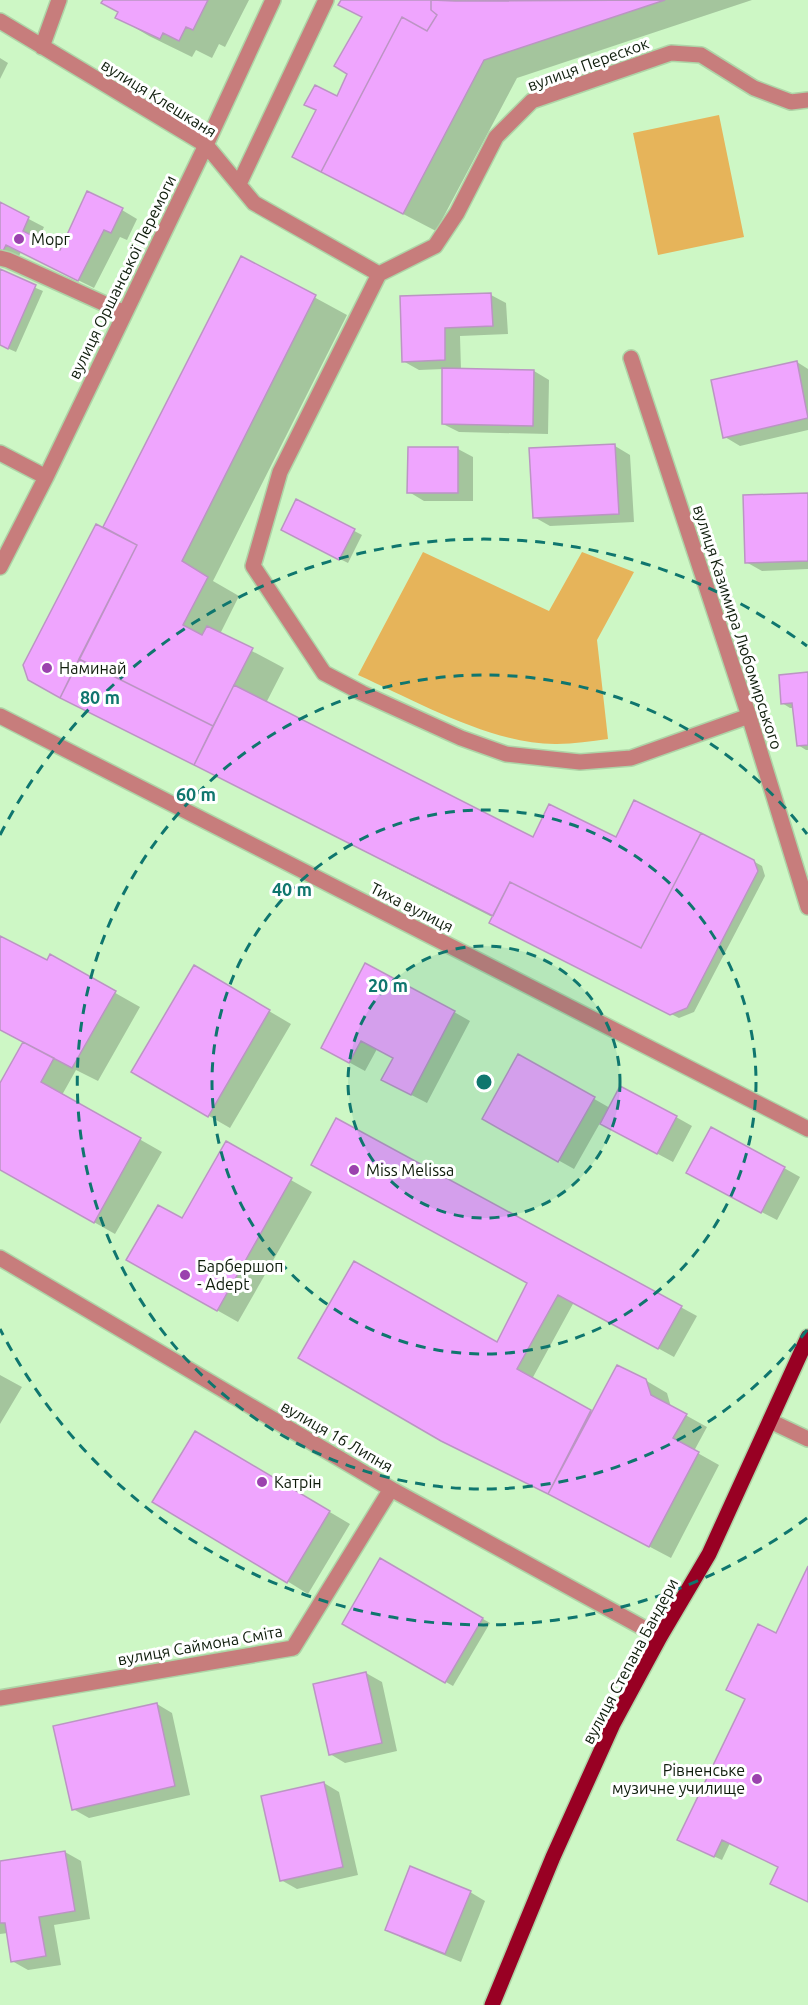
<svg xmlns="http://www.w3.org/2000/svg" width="808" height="2005" font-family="Ubuntu,sans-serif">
  <rect width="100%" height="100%" fill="#cdf7c5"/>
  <path fill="#e6b45a" d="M719,115L744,237L658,255L633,133Z
    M423,552L549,611L582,552L634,572L597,640L608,739C591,741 574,744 557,744C493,745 416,701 358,675Z"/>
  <path fill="#0003" d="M104,0H249L225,47L219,44L212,58L196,50L192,57L149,36L117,17L120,12Z
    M343,0H752L517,78L436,231L355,189L338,98L349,73L363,17Z
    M0,58L8,63L0,79Z
    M0,204L44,227L38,240L60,252L122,210L137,219L127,240L120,237L94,288L21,252L18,258L0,249Z
    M242,258L347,315L213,581L239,596L220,634L284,668L266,703L533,839H617L753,861L762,866L765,876L694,1012L679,1018L499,927L494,918L37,683L113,531Z
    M0,273L43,291L16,352L0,345Z
    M491,295L506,303L508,334L460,336L461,370L534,371L549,380L548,434L459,432L443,424L444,369L419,370L403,361L402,298Z
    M797,362L808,369V430L740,446L725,437Z
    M615,446L630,455L634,522L550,526L534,517Z
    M458,449L473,457V501H424L409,492Z
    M808,494V569L762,571L746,562Z
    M297,501L362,535L348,563L290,534Z
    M808,673V750H806L798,745L794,708H790L782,703Z
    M0,938L47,962L50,956L140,1007L98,1081L76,1070L62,1095L162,1152L115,1234L0,1169V1086L24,1043L0,1030Z
    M194,967L291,1024L230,1128L133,1072Z
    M454,1012L470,1021L427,1103L398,1088L394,1058L377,1049L365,1071L323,1048Z
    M519,1056L610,1108L676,1117L692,1126L673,1162L600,1123L574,1169L484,1119Z
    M337,1120L697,1316L674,1357L574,1302L532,1379L593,1413L645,1380L667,1393L671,1407L707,1427L694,1451L719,1465L671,1558L565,1502L458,1449L497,1344L529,1282Z
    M226,1143L312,1192L238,1322L128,1260L183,1220Z
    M784,1168L800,1177L777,1220L704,1182Z
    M0,1375L22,1387L0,1424Z
    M196,1433L350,1524L308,1594L287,1581Z
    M381,1560L490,1623L453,1686L344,1624Z
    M808,1569V1901L780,1867L730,1843L722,1860L687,1844L777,1635Z
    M366,1673L382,1682L397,1751L345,1763L330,1754Z
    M157,1704L172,1713L190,1795L89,1818L73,1809Z
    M324,1783L339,1792L358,1875L297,1889L281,1880Z
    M65,1852L81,1861L90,1919L54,1925L61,1965L28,1970L12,1961L8,1933L0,1934V1863Z
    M470,1892L485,1901L461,1962L402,1938L387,1929Z"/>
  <path fill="#efa5fe" stroke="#bb95c3" stroke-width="1.5" d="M103,0H208L193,30L186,27L179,41L163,33L160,39L115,18L118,12L101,3Z
    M341,0H431V10L437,15L427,31L402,17L321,172L292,157L316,110L304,105L315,85L337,96L347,74L334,66L362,17L338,5Z
    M431,0L455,1L665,0L484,60L403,214L321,172L402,17L427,31L437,15L431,10Z
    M87,191L123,208L111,233L104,230L78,281L6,245L3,251L0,250V202L29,217L23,231L60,250Z
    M241,256L316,295L182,561L208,577L183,625L202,635L207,626L253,648L213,726L79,659L137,545L103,527Z
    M0,269L36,285L8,349L0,345Z
    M491,293L493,326L445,328V360L402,362L400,296Z
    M797,361L808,418L723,438L711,380Z
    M442,368L534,370L533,426L442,424Z
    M615,444L619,514L533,518L529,448Z
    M408,447H458V493H407Z
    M808,493V561L745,563L743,495Z
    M296,499L355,529L339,560L281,530Z
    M96,524L137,545L60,698L28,680L23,665Z
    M79,659L213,726L194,765L60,698Z
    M808,672V745L797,746L792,703L781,704L779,675Z
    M234,685L533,837L549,804L616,837L634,800L701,833L641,948L510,882L493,916L194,765Z
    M701,833L754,860L758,871L687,1008L670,1015L489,923L510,882L641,948Z
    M0,936L47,960L50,954L116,991L72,1068L0,1030Z
    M365,963L455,1011L411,1095L381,1080L393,1058L361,1041L349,1063L321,1048Z
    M194,965L270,1010L208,1117L131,1072Z
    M23,1042L54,1058L41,1082L141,1138L94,1223L0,1170V1083Z
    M518,1054L595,1097L558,1162L482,1119Z
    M620,1086L677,1116L657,1154L600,1124Z
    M336,1118L682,1306L658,1349L558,1295L517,1369L591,1410L548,1494L441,1441L298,1358L354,1261L497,1342L527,1283L311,1165Z
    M711,1127L785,1167L761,1213L686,1173Z
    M226,1141L292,1178L217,1311L126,1260L158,1205L182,1218Z
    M617,1365L646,1379L651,1395L687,1414L673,1438L699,1452L649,1547L548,1494Z
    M195,1431L330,1511L287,1583L152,1502Z
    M380,1558L483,1618L445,1683L342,1624Z
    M808,1566V1902L770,1884L778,1867L722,1840L714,1857L677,1840L745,1699L726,1690L758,1624L776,1633Z
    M366,1672L382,1743L329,1755L313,1684Z
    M157,1703L175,1786L72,1810L53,1726Z
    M324,1782L343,1867L280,1881L261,1796Z
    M65,1851L75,1911L39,1917L46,1956L11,1962L5,1923H0V1861Z
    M410,1866L471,1891L445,1954L385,1930Z"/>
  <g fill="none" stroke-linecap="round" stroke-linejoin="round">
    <defs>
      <path id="minor" d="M0,21L206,145L254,203L379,274
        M42,47L59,0
        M239,184L326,0
        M0,258L8,260L125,313
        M379,274L280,472L253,566L324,673L362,693L461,738L506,754L580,762L631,758L749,716
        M379,274L435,246L457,213L496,137L532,101L671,53L701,55L754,88L791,102L808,100
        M631,358L749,716L808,907
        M0,453L46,477
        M0,567L46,477L206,145L273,0
        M0,716L808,1129
        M0,1258L391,1489L660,1637
        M770,1421L808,1439
        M0,1698L293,1648L391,1489"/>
      <path id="major" d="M492,2005L553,1857L613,1724L660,1637L709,1554L808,1337"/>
    </defs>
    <use href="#minor" stroke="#aed4a7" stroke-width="18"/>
    <use href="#major" stroke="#aed4a7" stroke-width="18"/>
    <use href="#minor" stroke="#c77d7c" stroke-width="15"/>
    <use href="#major" stroke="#980023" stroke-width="15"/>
  </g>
  <circle cx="484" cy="1082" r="136" fill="#0f766e" fill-opacity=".12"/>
  <g fill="none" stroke="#0f766e" stroke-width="3" stroke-dasharray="10 8">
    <circle cx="484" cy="1082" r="136"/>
    <circle cx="484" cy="1082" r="272"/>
    <path d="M807 1330A407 407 0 1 1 807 834"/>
    <path d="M807 1518A543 543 0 0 1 0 1329M0 835A543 543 0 0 1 807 646"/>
  </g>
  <g fill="#9b42ae" stroke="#fff" stroke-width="2">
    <circle cx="19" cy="239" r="6"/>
    <circle cx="47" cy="668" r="6"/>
    <circle cx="354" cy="1170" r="6"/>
    <circle cx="185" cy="1275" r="6"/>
    <circle cx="262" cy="1482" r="6"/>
    <circle cx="757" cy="1779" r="6"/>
  </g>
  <g text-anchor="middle" stroke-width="6" stroke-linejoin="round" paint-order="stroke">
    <g font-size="16" fill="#0e1c0b" stroke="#fff">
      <text transform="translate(588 64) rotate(-20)" y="6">вулиця Перескок</text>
      <text transform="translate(159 98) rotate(32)" y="6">вулиця Клешканя</text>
      <text transform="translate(122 277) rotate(-64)" y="6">вулиця Оршанської Перемоги</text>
      <text transform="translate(738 627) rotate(72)" y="6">вулиця Казимира Любомирського</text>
      <text transform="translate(412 907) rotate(27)" y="6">Тиха вулиця</text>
      <text transform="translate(337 1436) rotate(30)" y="6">вулиця 16 Липня</text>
      <text transform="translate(200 1645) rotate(-10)" y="6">вулиця Саймона Сміта</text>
      <text transform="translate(630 1661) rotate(-62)" y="6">вулиця Степана Бандери</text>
    </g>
    <g font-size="16" fill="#0e1c0b" stroke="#fff" text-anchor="start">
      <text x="31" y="245">Морг</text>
      <text x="59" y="674">Наминай</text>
      <text x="366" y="1176">Miss Melissa</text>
      <text x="197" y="1272">Барбершоп<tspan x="197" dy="18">- Adept</tspan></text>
      <text x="274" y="1488">Катрін</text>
      <text x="745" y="1776" text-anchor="end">Рівненське<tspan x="745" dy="18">музичне училище</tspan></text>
    </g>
  </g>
  <circle cx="484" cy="1082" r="9" fill="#0f766e" stroke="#fff" stroke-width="3"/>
  <g font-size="18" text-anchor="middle" font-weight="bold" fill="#0f766e" stroke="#fff" stroke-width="6" stroke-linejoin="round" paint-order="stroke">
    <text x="100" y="704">80 m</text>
    <text x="196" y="801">60 m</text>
    <text x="292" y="896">40 m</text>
    <text x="388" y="992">20 m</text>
  </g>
</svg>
